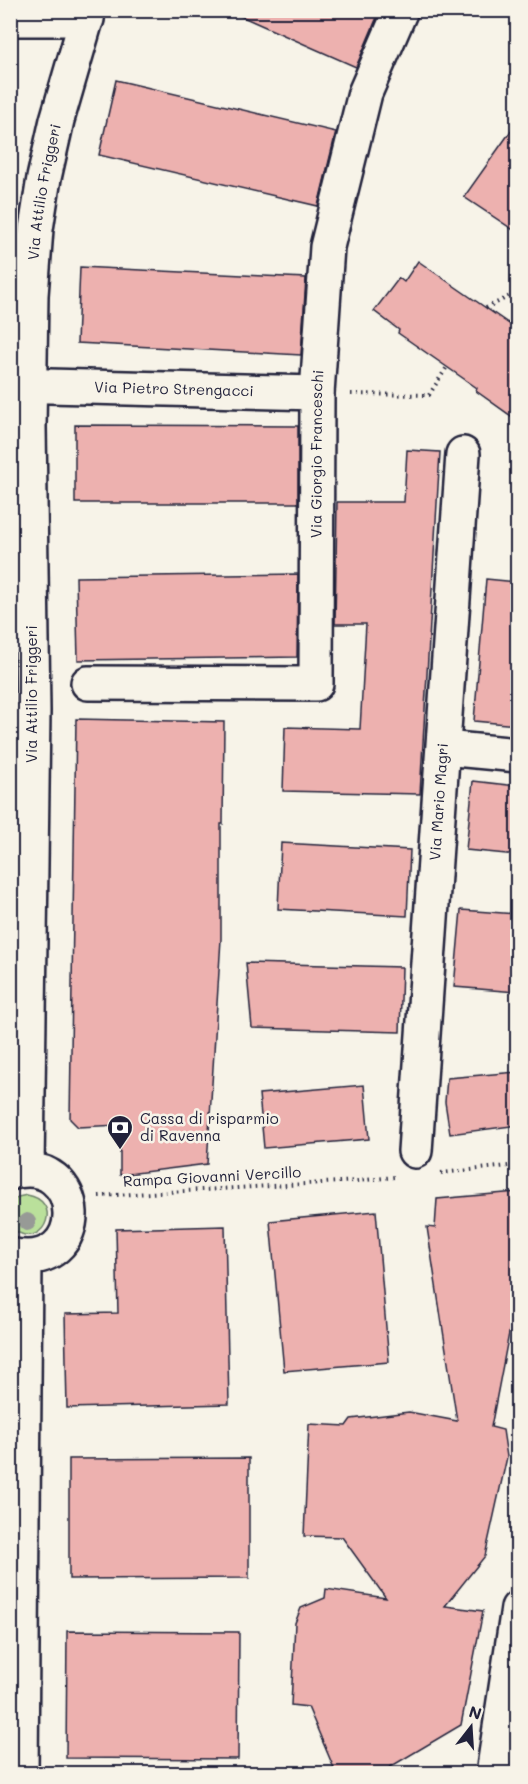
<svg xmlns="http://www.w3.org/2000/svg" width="528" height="1784" font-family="Mali,sans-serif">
  <rect width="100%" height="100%" fill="#f7f3e8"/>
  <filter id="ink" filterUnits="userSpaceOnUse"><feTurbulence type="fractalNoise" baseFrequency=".0167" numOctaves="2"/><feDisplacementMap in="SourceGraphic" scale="12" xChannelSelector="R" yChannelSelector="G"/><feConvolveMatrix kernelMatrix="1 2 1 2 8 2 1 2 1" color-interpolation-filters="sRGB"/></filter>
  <g filter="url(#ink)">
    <path fill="#bae09b" stroke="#6e816b" stroke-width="1.5" d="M27,1195C63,1201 45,1246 19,1233C14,1231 11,1227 10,1222C10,1216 10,1209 11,1203L18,1197Z"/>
    <path fill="#edb1af" stroke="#22223b" stroke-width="1.5" d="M227,10H380L356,67Z
      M116,80L336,132L318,206L99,155Z
      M518,121V233L464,197Z
      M418,261L518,330V421L476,391L477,388L398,333L399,330L374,311L399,278L404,282Z
      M80,267L306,278L301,355L77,343Z
      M75,425L298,426V503H75Z
      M407,450L440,452L420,794L283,791L285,727L360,729L366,624H335L337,502H404Z
      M298,574L297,657L78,660L76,577Z
      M486,579L518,582V725L474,721Z
      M76,719L224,722L223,824H221V939L207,1164L120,1175V1125L78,1127L70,1119Z
      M473,781L518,786V855L466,850Z
      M281,843L410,850L407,916L278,909Z
      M461,910L518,914V992L454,987Z
      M246,963L402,967L400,1032L252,1028Z
      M518,1072V1125L450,1134L445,1102L447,1078Z
      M364,1085L369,1139L264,1148L259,1094Z
      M518,1192V1329L510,1328L491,1427L503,1430L507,1457L485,1556L445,1606L483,1611L461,1725L380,1773H336L308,1707L291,1705L295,1623L301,1608L325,1598L326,1589L386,1598L342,1537L304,1536L309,1424L346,1426L351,1419L409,1412L457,1421L427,1227L435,1228L437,1199Z
      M376,1211L389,1362L284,1371L270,1221Z
      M225,1226L229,1404L67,1408L65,1314L118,1313L116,1229Z
      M249,1458V1578L69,1579V1459Z
      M67,1631L239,1632L238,1759L66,1758Z"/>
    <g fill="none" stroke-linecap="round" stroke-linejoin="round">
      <defs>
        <g id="street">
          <path d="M10,19H87"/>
          <path id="s1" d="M10,385L317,393"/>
          <path id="s2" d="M88,683L316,684L317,393L327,247L365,93L401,10"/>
          <path d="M444,748L518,755"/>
          <path id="s3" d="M415,1151L463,454"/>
          <path id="s4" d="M27,1169L33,711L29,427L31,295L36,229L44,178L57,120L89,10"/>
          <path d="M10,1173C86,1150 94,1274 10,1255"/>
          <path d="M21,1774L25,1259"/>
          <path d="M493,1774L518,1608"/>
        </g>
      </defs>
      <use href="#street" stroke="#22223b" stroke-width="38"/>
      <path stroke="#22223b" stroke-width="4" stroke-dasharray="1.5 4.5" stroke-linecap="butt" d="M486,308L518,292
        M351,394L429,395L447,367
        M441,1173L518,1165
        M99,1196L357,1181L394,1177"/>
      <use href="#street" stroke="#f7f3e8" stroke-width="33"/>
    </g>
    <circle fill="#979a96" cx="27" cy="1222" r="9"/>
  </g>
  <defs>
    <symbol id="bank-pin" viewBox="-11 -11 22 30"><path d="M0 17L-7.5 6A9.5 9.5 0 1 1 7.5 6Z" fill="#22223b" stroke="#f7f3e8"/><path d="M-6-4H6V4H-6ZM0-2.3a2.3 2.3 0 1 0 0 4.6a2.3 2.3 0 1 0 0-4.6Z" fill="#fff"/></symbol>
  </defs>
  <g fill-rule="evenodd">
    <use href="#bank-pin" x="105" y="1113" width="30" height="40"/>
  </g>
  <g text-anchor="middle" stroke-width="5" stroke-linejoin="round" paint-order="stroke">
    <g font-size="15" fill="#22223b" stroke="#f7f3e8">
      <text dy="5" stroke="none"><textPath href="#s4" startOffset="978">Via Attilio Friggeri</textPath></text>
      <text dy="5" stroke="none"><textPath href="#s1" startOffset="164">Via Pietro Strengacci</textPath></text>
      <text dy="5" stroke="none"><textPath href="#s2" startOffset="458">Via Giorgio Franceschi</textPath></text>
      <text transform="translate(32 694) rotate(-90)" y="5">Via Attilio Friggeri</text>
      <text dy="5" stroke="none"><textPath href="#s3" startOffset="350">Via Mario Magri</textPath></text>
      <text transform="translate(212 1177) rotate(-3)" y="5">Rampa Giovanni Vercillo</text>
    </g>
    <g font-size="15" fill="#22223b" stroke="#f7f3e8" text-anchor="start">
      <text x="140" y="1124">Cassa di risparmio<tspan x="140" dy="17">di Ravenna</tspan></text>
    </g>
  </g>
  <rect width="528" height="1784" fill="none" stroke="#f7f3e8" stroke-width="36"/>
  <rect x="18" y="18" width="492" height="1748" fill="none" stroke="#22223b" stroke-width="2" filter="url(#ink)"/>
  <g transform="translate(471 1727) rotate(17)" stroke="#f7f3e8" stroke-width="4.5" paint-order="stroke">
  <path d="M0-4.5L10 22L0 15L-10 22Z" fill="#22223b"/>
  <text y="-9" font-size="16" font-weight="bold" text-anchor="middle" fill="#22223b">N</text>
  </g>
</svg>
